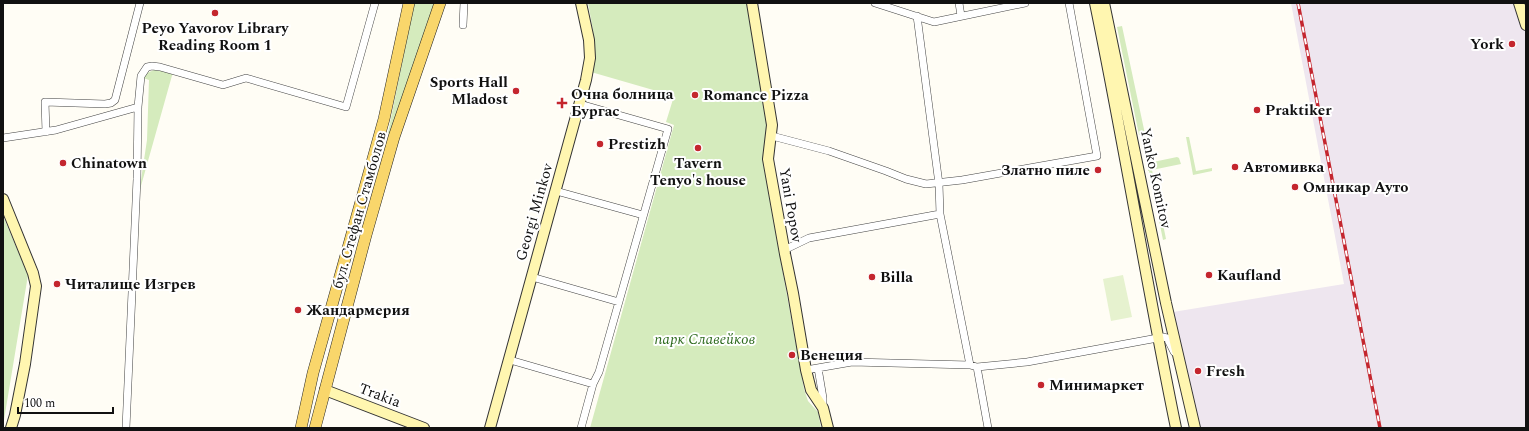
<svg xmlns="http://www.w3.org/2000/svg" width="1529" height="431" font-family="Spectral,serif">
  <rect width="100%" height="100%" fill="#fffdf5"/>
  <path fill="#eee6ef" d="M1291,3H1526V428H1196L1173,312L1344,284Z"/>
  <path fill="#d5ebbd" d="M414,3H436L390,134L388,133Z
    M588,3H748L768,133L763,163L804,389L808,401L818,412L821,428H590L674,125L666,122L674,96L591,72L595,55L593,30Z
    M1122,26L1145,134L1139,135L1117,27Z
    M154,70L173,72L139,193L147,140L149,80L143,78L147,73Z
    M1186,137H1189L1196,171L1212,168V171L1193,175Z
    M1177,157L1179,158L1181,164L1152,170L1166,239L1163,240L1149,171H1148C1149,166 1149,164 1153,162Z
    M3,216L28,275L3,426Z"/>
  <path fill="#e6f2cf" d="M1123,275L1132,317L1111,321L1103,279Z"/>
  <g fill="none" stroke-linecap="round" stroke-linejoin="round">
    <defs>
      <path id="street" d="M875,3L934,22L1025,3
        M959,3L961,16
        M917,16L939,184L940,214L970,365
        M463,25L464,3
        M580,104L668,129L599,372L593,384L581,428
        M46,132L45,102L105,104L111,103L115,100L140,3
        M772,136L829,151L886,171L906,179L926,184L962,180L1097,156L1069,3
        M3,138L56,130L138,107
        M556,191L643,215
        M784,250L809,238L940,214
        M532,277L619,302
        M510,360L593,384
        M977,367L988,428
        M818,368L823,398V408
        M806,370L852,362L970,365L977,367L1027,362L1163,337L1167,338L1174,352
        M126,428L137,179L138,107L141,76L147,67L152,66L160,67L223,85L246,78L346,107L375,3"/>
      <path id="secondary" d="M752,3L772,125L768,159L785,254L793,293L806,370L811,390L823,408L828,428
        M1095,3C1124,144 1147,287 1176,428
        M1104,3L1166,303L1195,428
        M1519,3L1526,25
        M3,199L33,273L36,286L25,364L15,415L11,428
        M325,390L424,428
        M490,428L586,80L590,58L589,40L581,3"/>
      <path id="primary" d="M301,428L313,373L384,119L409,3
        M315,428L366,235L394,137L440,3"/>
    </defs>
    <use href="#street" stroke="#444" stroke-width="8"/>
    <use href="#secondary" stroke="#333" stroke-width="12"/>
    <use href="#primary" stroke="#222" stroke-width="12"/>
    <use href="#street" stroke="#fff" stroke-width="7"/>
    <use href="#secondary" stroke="#fff6b0" stroke-width="10"/>
    <use href="#primary" stroke="#f9d66b" stroke-width="11"/>
    <defs>
      <path id="rail" d="M1298,3L1380,428"/>
    </defs>
    <use href="#rail" stroke="#c4262e" stroke-width="3.5"/>
    <use href="#rail" stroke="#fff" stroke-width="2" stroke-dasharray="6" stroke-linecap="butt"/>
  </g>
  <g fill="#c4262e" stroke="#fff" stroke-width="1.5">
    <circle cx="215" cy="13" r="4"/>
    <circle cx="1512" cy="44" r="4"/>
    <circle cx="516" cy="91" r="4"/>
    <circle cx="695" cy="95" r="4"/>
    <path d="M560 97h4v4h4v4h-4v4h-4v-4h-4v-4h4z"/>
    <circle cx="1257" cy="110" r="4"/>
    <circle cx="600" cy="144" r="4"/>
    <circle cx="698" cy="148" r="4"/>
    <circle cx="63" cy="163" r="4"/>
    <circle cx="1235" cy="167" r="4"/>
    <circle cx="1098" cy="170" r="4"/>
    <circle cx="1295" cy="187" r="4"/>
    <circle cx="1209" cy="275" r="4"/>
    <circle cx="872" cy="277" r="4"/>
    <circle cx="57" cy="284" r="4"/>
    <circle cx="298" cy="310" r="4"/>
    <circle cx="792" cy="355" r="4"/>
    <circle cx="1198" cy="371" r="4"/>
    <circle cx="1041" cy="385" r="4"/>
  </g>
  <g text-anchor="middle" stroke-width="4" stroke-linejoin="round" paint-order="stroke">
    <g font-size="15" font-weight="bold" fill="#111" stroke="#fff" text-anchor="start">
      <text x="215" y="33" text-anchor="middle">Peyo Yavorov Library<tspan x="215" dy="17">Reading Room 1</tspan></text>
      <text x="1504" y="49" text-anchor="end">York</text>
      <text x="508" y="87" text-anchor="end">Sports Hall<tspan x="508" dy="17">Mladost</tspan></text>
      <text x="571" y="99">Oчна болница<tspan x="571" dy="17">Бургас</tspan></text>
      <text x="703" y="100">Romance Pizza</text>
      <text x="1265" y="115">Praktiker</text>
      <text x="608" y="149">Prestizh</text>
      <text x="71" y="168">Chinatown</text>
      <text x="698" y="168" text-anchor="middle">Tavern<tspan x="698" dy="17">Tenyo's house</tspan></text>
      <text x="1243" y="172">Автомивка</text>
      <text x="1090" y="175" text-anchor="end">Златно пиле</text>
      <text x="1303" y="192">Омникар Ауто</text>
      <text x="1217" y="280">Kaufland</text>
      <text x="880" y="282">Billa</text>
      <text x="65" y="289">Читалище Изгрев</text>
      <text x="306" y="315">Жандармерия</text>
      <text x="800" y="360">Венеция</text>
      <text x="1206" y="376">Fresh</text>
      <text x="1049" y="390">Минимаркет</text>
    </g>
    <g font-size="15" fill="#111" stroke="#fff">
      <text transform="translate(1156 178) rotate(78)" y="5">Yanko Komitov</text>
      <text transform="translate(791 205) rotate(80)" y="5">Yani Popov</text>
      <text transform="translate(359 210) rotate(-74)" y="5">бул. Стефан Стамболов</text>
      <text transform="translate(534 212) rotate(-74)" y="5">Georgi Minkov</text>
      <text transform="translate(380 395) rotate(21)" y="5">Trakia</text>
    </g>
    <g font-size="15" font-style="italic" fill="#2f6b1f" stroke="#fff">
      <text x="705" y="344">парк Славейков</text>
    </g>
  </g>
  <rect width="1529" height="431" fill="none" stroke="#111111" stroke-width="8"/>
  <path d="M18 407v6h95v-6" fill="none" stroke="#111111" stroke-width="2"/>
  <text x="24" y="407" font-size="12" fill="#111111" stroke="#ffffff" stroke-width="3" paint-order="stroke">100 m</text>
</svg>
